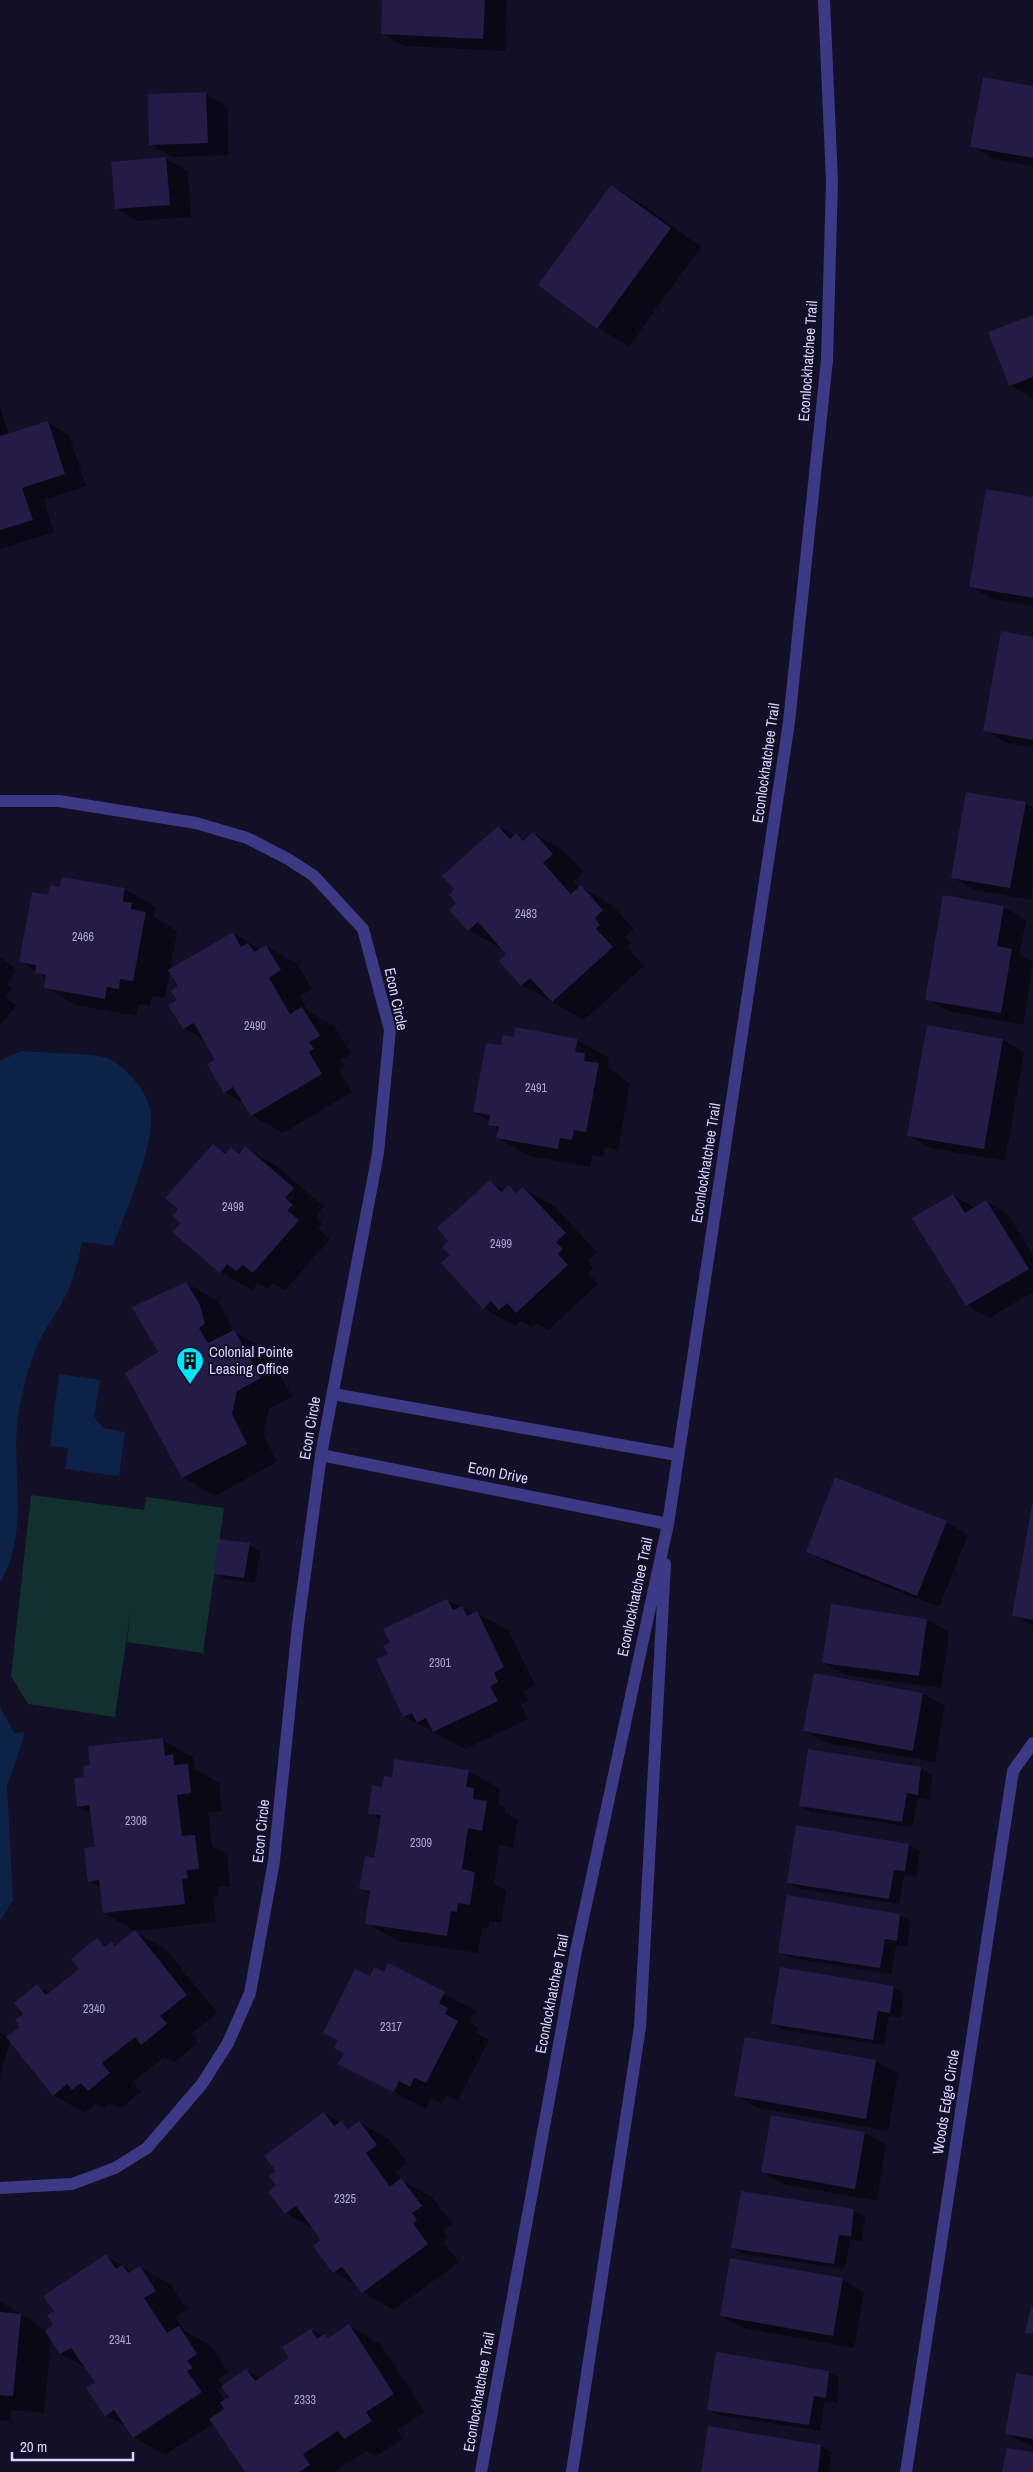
<svg xmlns="http://www.w3.org/2000/svg" width="1033" height="2472" font-family="'Archivo Narrow',sans-serif">
  <rect width="100%" height="100%" fill="#130f26"/>
  <path fill="#12302f" d="M31,1495L144,1510L146,1497L224,1508L203,1653L127,1642L131,1608L115,1717L28,1704L11,1676Z"/>
  <path fill="#0c2248" d="M21,1051C36,1052 99,1054 108,1058C126,1067 150,1094 151,1114C154,1147 125,1214 113,1246L82,1242C78,1262 73,1281 64,1299C57,1314 45,1327 39,1342C29,1363 23,1388 19,1411C9,1466 32,1531 0,1582V1061Z
    M59,1374L100,1380L94,1417L103,1428L125,1432L119,1476L65,1469L68,1448L50,1446Z
    M0,1707L14,1733L24,1732L23,1740L7,1786L13,1900L0,1921Z"/>
  <path fill="#0007" fill-rule="evenodd" d="M383,0H507L505,51L404,46L382,33Z
    M1033,87V166L994,159L972,146Z
    M205,94L227,106L229,155L172,157L150,144Z
    M166,159L188,171L191,217L138,221L116,208Z
    M612,186L643,205L701,247L629,346L598,328L539,285Z
    M1033,316V397L1032,398L1010,385Z
    M0,407L9,435L47,422L69,435L86,486L44,500L54,532L0,549Z
    M1033,499V606L992,599L970,586Z
    M1033,638V747L1007,743L985,730Z
    M1025,803L1033,808L1032,900L974,890L952,877Z
    M498,827L525,840L533,833L564,851L584,872L573,882L579,888L581,887L612,905L634,929L625,937L631,943L627,947L644,966L584,1020L522,985L508,954L502,947L500,948L469,930L451,910L458,903Z
    M61,888L125,889L156,907L154,917L177,931L165,998L152,996L150,1006L138,1004L136,1016L76,1005L45,987L47,979L21,961L49,896Z
    M1004,907L1026,920L1019,955L1033,962L1023,1025L948,1011L926,999Z
    M233,933L260,949L266,946L297,964L312,989L300,996L309,1012L334,1026L351,1054L340,1060L345,1067L339,1070L352,1092L283,1133L251,1115L244,1103L225,1092L217,1060L206,1041L184,1028L178,1000L180,987Z
    M0,957L17,970L6,984L12,989L5,997L16,1005L0,1026Z
    M577,1040L609,1058L607,1067L630,1083L618,1150L605,1147L603,1157L592,1155L590,1167L529,1156L498,1138L499,1130L489,1124L490,1121L474,1112L502,1047Z
    M1003,1040L1024,1052L1005,1161L930,1148L909,1135Z
    M213,1146L227,1154L231,1149L240,1154L245,1148L277,1166L324,1207L316,1217L323,1223L318,1229L330,1239L285,1290L273,1283L268,1289L258,1283L252,1290L221,1272L182,1223L179,1209Z
    M490,1182L505,1190L509,1187L518,1192L523,1188L554,1206L597,1252L587,1261L593,1268L588,1273L598,1284L548,1330L536,1323L532,1327L521,1321L515,1326L483,1308L451,1255L450,1241Z
    M953,1195L975,1208L986,1201L1008,1214L1033,1255V1292L989,1318L967,1305Z
    M186,1283L218,1301L233,1331L265,1349L292,1396L269,1409L263,1433L277,1462L215,1496L183,1477L126,1373L160,1353Z
    M1033,1506V1626L1014,1615Z
    M946,1522L968,1535L939,1607L829,1564L807,1551Z
    M249,1545L260,1551L255,1583L226,1579L216,1573Z
    M447,1600L474,1614L477,1613L509,1631L535,1685L524,1691L529,1701L521,1705L528,1719L465,1749L404,1716L389,1655L391,1643Z
    M927,1620L949,1632L941,1688L845,1675L823,1663Z
    M923,1694L945,1706L935,1762L827,1743L805,1731Z
    M163,1740L194,1758L195,1769L219,1783L222,1811L208,1812L212,1846L227,1854L230,1886L218,1887L219,1896L213,1897L216,1922L135,1931L104,1913L101,1888L90,1881L96,1849L92,1814L78,1806L86,1778L92,1766Z
    M809,1750L921,1768L932,1775L929,1800L918,1798L912,1827L811,1812L801,1806Z
    M468,1771L500,1789L498,1803L505,1808V1813L518,1820L513,1848L499,1845L494,1884L506,1891L501,1922L490,1921L488,1929L482,1928L478,1953L398,1941L367,1923L371,1895L361,1889L375,1859L381,1820L369,1813L383,1789L393,1779Z
    M909,1845L920,1851L916,1877L904,1875L899,1904L799,1889L788,1882Z
    M899,1915L910,1921L908,1946L896,1945L891,1974L790,1958L779,1952Z
    M135,1932L167,1950L217,2013L191,2034L198,2043L174,2062L164,2057L133,2082L141,2092L120,2108L110,2103L104,2108L97,2103L85,2113L53,2095L10,2041L0,2076V2033L8,2037L21,2027L24,2014L37,1986L50,1993L81,1969L97,1939L108,1946L112,1943L117,1946Z
    M389,1965L476,2011L470,2022L478,2027L476,2033L489,2040L458,2100L446,2095L442,2104L431,2098L426,2109L340,2063L370,1978L384,1974Z
    M893,1987L904,1993L901,2018L889,2016L884,2045L783,2030L772,2024Z
    M746,2038L876,2061L898,2074L888,2131L758,2108L736,2095Z
    M324,2113L351,2128L359,2122L390,2140L407,2163L396,2172L403,2181L433,2198L452,2224L443,2231L448,2238L443,2242L459,2262L394,2310L363,2292L357,2285L334,2272L323,2241L315,2230L286,2213L269,2192L278,2185V2172Z
    M865,2133L886,2145L877,2201L784,2184L762,2172Z
    M742,2192L854,2211L865,2217L862,2241L850,2240L845,2269L744,2254L733,2248Z
    M106,2256L133,2272L140,2267L171,2285L187,2309L175,2317L183,2330L210,2345L228,2372L218,2380L223,2386L247,2370L260,2378L291,2358L311,2330L330,2338L349,2326L380,2344L425,2412L397,2430L403,2439L376,2456L366,2451L334,2472H246L214,2423L165,2455L134,2437L127,2427L106,2415L96,2383L87,2368L61,2354L51,2338L44,2413L11,2410L10,2421L0,2420V2301L47,2331L55,2325V2311ZM223,2386L231,2398L225,2401L218,2390Z
    M842,2279L864,2292L854,2348L743,2328L721,2316Z
    M828,2372L839,2378L837,2403L825,2402L820,2431L719,2415L708,2409Z
    M1033,2378V2447L1006,2433Z
    M821,2446L832,2453L829,2472H702Z"/>
  <path fill="#241b47" d="M382,0H485L483,39L381,34Z
    M983,77L1033,86V158L970,147Z
    M206,92L208,143L149,145L148,94Z
    M166,157L170,205L115,209L111,162Z
    M611,185L671,228L597,329L538,285Z
    M1033,315V377L1009,386L988,332Z
    M48,421L65,474L22,488L33,520L0,530V436Z
    M986,489L1033,497V598L969,587Z
    M1001,631L1033,637V740L983,731Z
    M966,792L1026,802L1010,888L951,878Z
    M498,826L510,839L516,833L523,841L533,832L553,854L543,863L571,894L581,885L603,910L595,918L600,925L596,929L613,947L552,1002L530,978L521,986L499,961L506,954L478,922L468,931L449,910L456,903L449,895L454,889L442,876Z
    M62,877L125,888L123,901L132,903L131,909L146,912L133,981L120,979L119,989L107,987L105,999L44,988L46,975L35,973L36,965L19,962L32,892L48,895L50,885L60,887Z
    M943,895L1004,906L997,946L1012,949L1001,1013L925,1000Z
    M233,932L241,947L248,943L254,952L266,945L281,970L269,978L290,1014L302,1007L320,1036L309,1042L314,1049L309,1052L322,1074L251,1116L233,1087L224,1093L207,1064L215,1060L194,1023L183,1029L168,1005L177,1000L171,991L178,986L168,970Z
    M927,1025L1003,1039L984,1149L907,1136Z
    M515,1027L578,1039L575,1052L585,1053L584,1061L599,1063L586,1132L574,1130L572,1140L560,1138L558,1149L496,1138L499,1127L488,1125L490,1115L473,1112L486,1043L501,1045L503,1035L514,1037Z
    M213,1144L225,1154L231,1147L239,1154L245,1146L294,1188L285,1198L293,1205L287,1210L299,1220L253,1273L243,1265L236,1271L227,1264L220,1273L172,1232L181,1223L172,1216L178,1209L165,1198Z
    M490,1180L501,1192L509,1185L516,1193L523,1187L566,1233L556,1242L563,1249L558,1254L568,1265L516,1313L507,1303L499,1310L491,1301L483,1309L441,1263L450,1255L442,1247L448,1241L437,1228Z
    M953,1194L965,1213L986,1200L1029,1269L966,1306L912,1218Z
    M186,1282L200,1305L205,1324L199,1328L208,1343L234,1330L261,1378L237,1391L232,1414L247,1444L182,1478L125,1373L158,1352L132,1307Z
    M835,1477L947,1521L917,1596L806,1552Z
    M1032,1505H1033V1620L1012,1616Z
    M219,1539L250,1543L244,1578L214,1574Z
    M447,1599L453,1610L462,1606L467,1616L477,1611L504,1667L494,1673L498,1682L490,1686L498,1701L433,1732L426,1718L417,1723L412,1713L403,1717L376,1659L388,1654L383,1646L390,1642L383,1629Z
    M831,1604L927,1619L919,1676L822,1663Z
    M814,1673L923,1693L913,1751L803,1731Z
    M163,1738L165,1756L173,1754L174,1765L188,1764L191,1793L177,1795L182,1836L195,1835L199,1869L187,1870L188,1878L182,1879L185,1904L103,1913L99,1880L88,1882L84,1848L95,1847L89,1805L77,1807L74,1778L84,1777L83,1766L90,1765L88,1746Z
    M808,1749L921,1767L918,1795L907,1793L902,1822L799,1806Z
    M394,1759L469,1770L466,1787L474,1788L473,1799L487,1801L482,1831L468,1828L462,1869L475,1872L470,1905L458,1903L457,1912L451,1911L447,1936L365,1924L370,1891L359,1889L365,1856L374,1858L381,1815L368,1814L372,1785L382,1787L384,1776L392,1777Z
    M796,1825L909,1844L905,1871L894,1870L889,1899L787,1883Z
    M787,1895L900,1914L897,1941L885,1939L880,1968L778,1953Z
    M135,1930L187,1995L160,2016L167,2024L141,2045L135,2037L102,2063L110,2073L88,2091L81,2083L72,2090L67,2084L53,2096L6,2037L20,2027L15,2020L23,2014L14,2003L37,1984L46,1995L79,1969L71,1959L97,1938L105,1947L112,1942L115,1946Z
    M388,1963L445,1992L439,2003L448,2008L445,2014L458,2021L426,2083L414,2078L410,2087L399,2081L394,2092L338,2064L344,2053L334,2048L338,2040L323,2033L355,1969L370,1976L374,1967L384,1972Z
    M780,1967L894,1986L890,2013L878,2011L873,2040L771,2024Z
    M745,2037L876,2060L866,2119L734,2096Z
    M324,2112L334,2126L341,2121L348,2129L359,2121L377,2145L366,2153L390,2187L401,2178L422,2206L412,2213L417,2220L413,2223L428,2244L362,2293L342,2267L333,2273L313,2246L321,2240L296,2206L285,2214L268,2192L276,2185L269,2176L276,2171L264,2156Z
    M771,2115L865,2132L855,2189L761,2172Z
    M741,2191L854,2209L851,2236L839,2235L834,2264L731,2248Z
    M106,2254L116,2269L122,2265L128,2273L140,2266L156,2291L144,2298L167,2333L179,2326L197,2354L187,2361L193,2368L187,2371L202,2392L133,2438L114,2410L105,2416L86,2388L95,2382L71,2348L60,2354L45,2331L53,2325L47,2315L54,2311L43,2296Z
    M730,2258L843,2278L833,2336L720,2316Z
    M1031,2306H1033V2334L1025,2333Z
    M0,2312L21,2314L13,2396L0,2395Z
    M349,2324L394,2394L366,2412L372,2421L344,2439L338,2431L303,2454L310,2465L299,2472H245L209,2419L224,2409L220,2402L229,2397L221,2386L246,2369L255,2381L289,2358L282,2347L311,2329L317,2339L324,2334L328,2338Z
    M716,2352L829,2371L826,2398L814,2396L809,2425L707,2410Z
    M1016,2373L1033,2376V2439L1005,2434Z
    M708,2426L821,2445L818,2472H701Z
    M1007,2448L1033,2452V2472H1002Z"/>
  <g fill="none" stroke-linecap="round" stroke-linejoin="round">
    <path stroke="#3d3a85" stroke-width="12" d="M0,801H59L196,823L247,838L288,859L314,876L363,929L390,1030L378,1153L321,1455L298,1625L274,1861L250,1993L228,2043L202,2084L147,2148L115,2168L72,2184L0,2188
      M333,1394L677,1455
      M321,1455L668,1524
      M481,2472L576,1951L668,1524L789,722L827,360L832,181L824,0
      M572,2472L640,2027L665,1564
      M906,2472L1013,1771L1033,1743"/>
  </g>
  <defs>
    <symbol id="building-pin" viewBox="-11 -11 22 30"><path d="M0 17L-7.5 6A9.5 9.5 0 1 1 7.5 6Z" fill="#00e5ff" stroke="#130f26"/><path d="M-4-6H4V6H1V3H-1V6H-4ZM-2.5-4.3h1.7v1.8h-1.7ZM.8-4.3h1.7v1.8H.8ZM-2.5-1h1.7V.8h-1.7ZM.8-1h1.7V.8H.8Z" fill="#111"/></symbol>
  </defs>
  <g fill-rule="evenodd">
    <use href="#building-pin" x="174" y="1345" width="32" height="43"/>
  </g>
  <g text-anchor="middle" stroke-width="4" stroke-linejoin="round" paint-order="stroke">
    <g font-size="12" fill="#aca6d1">
      <text x="526" y="918">2483</text>
      <text x="83" y="941">2466</text>
      <text x="255" y="1030">2490</text>
      <text x="536" y="1092">2491</text>
      <text x="233" y="1211">2498</text>
      <text x="501" y="1248">2499</text>
      <text x="440" y="1667">2301</text>
      <text x="136" y="1825">2308</text>
      <text x="421" y="1847">2309</text>
      <text x="94" y="2013">2340</text>
      <text x="391" y="2031">2317</text>
      <text x="345" y="2203">2325</text>
      <text x="120" y="2344">2341</text>
      <text x="305" y="2404">2333</text>
    </g>
    <g font-size="15" fill="#d9d4ff" stroke="#130f26">
      <text transform="translate(808 361) rotate(-86)" y="5">Econlockhatchee Trail</text>
      <text transform="translate(766 763) rotate(-82)" y="5">Econlockhatchee Trail</text>
      <text transform="translate(396 999) rotate(78)" y="5">Econ Circle</text>
      <text transform="translate(706 1163) rotate(-81)" y="5">Econlockhatchee Trail</text>
      <text transform="translate(310 1428) rotate(-80)" y="5">Econ Circle</text>
      <text transform="translate(498 1473) rotate(11)" y="5">Econ Drive</text>
      <text transform="translate(635 1597) rotate(-78)" y="5">Econlockhatchee Trail</text>
      <text transform="translate(261 1831) rotate(-84)" y="5">Econ Circle</text>
      <text transform="translate(552 1994) rotate(-79)" y="5">Econlockhatchee Trail</text>
      <text transform="translate(946 2102) rotate(-81)" y="5">Woods Edge Circle</text>
      <text transform="translate(479 2392) rotate(-80)" y="5">Econlockhatchee Trail</text>
    </g>
    <g font-size="15" fill="#d9d4ff" stroke="#130f26" text-anchor="start">
      <text x="209" y="1357">Colonial Pointe<tspan x="209" dy="17">Leasing Office</tspan></text>
    </g>
  </g>
  <path d="M12 2452v8h121v-8" fill="none" stroke="#d9d4ff" stroke-width="2.5"/>
  <text x="20" y="2452" font-size="15" fill="#d9d4ff" stroke="#130f26" stroke-width="4" paint-order="stroke">20 m</text>
</svg>
